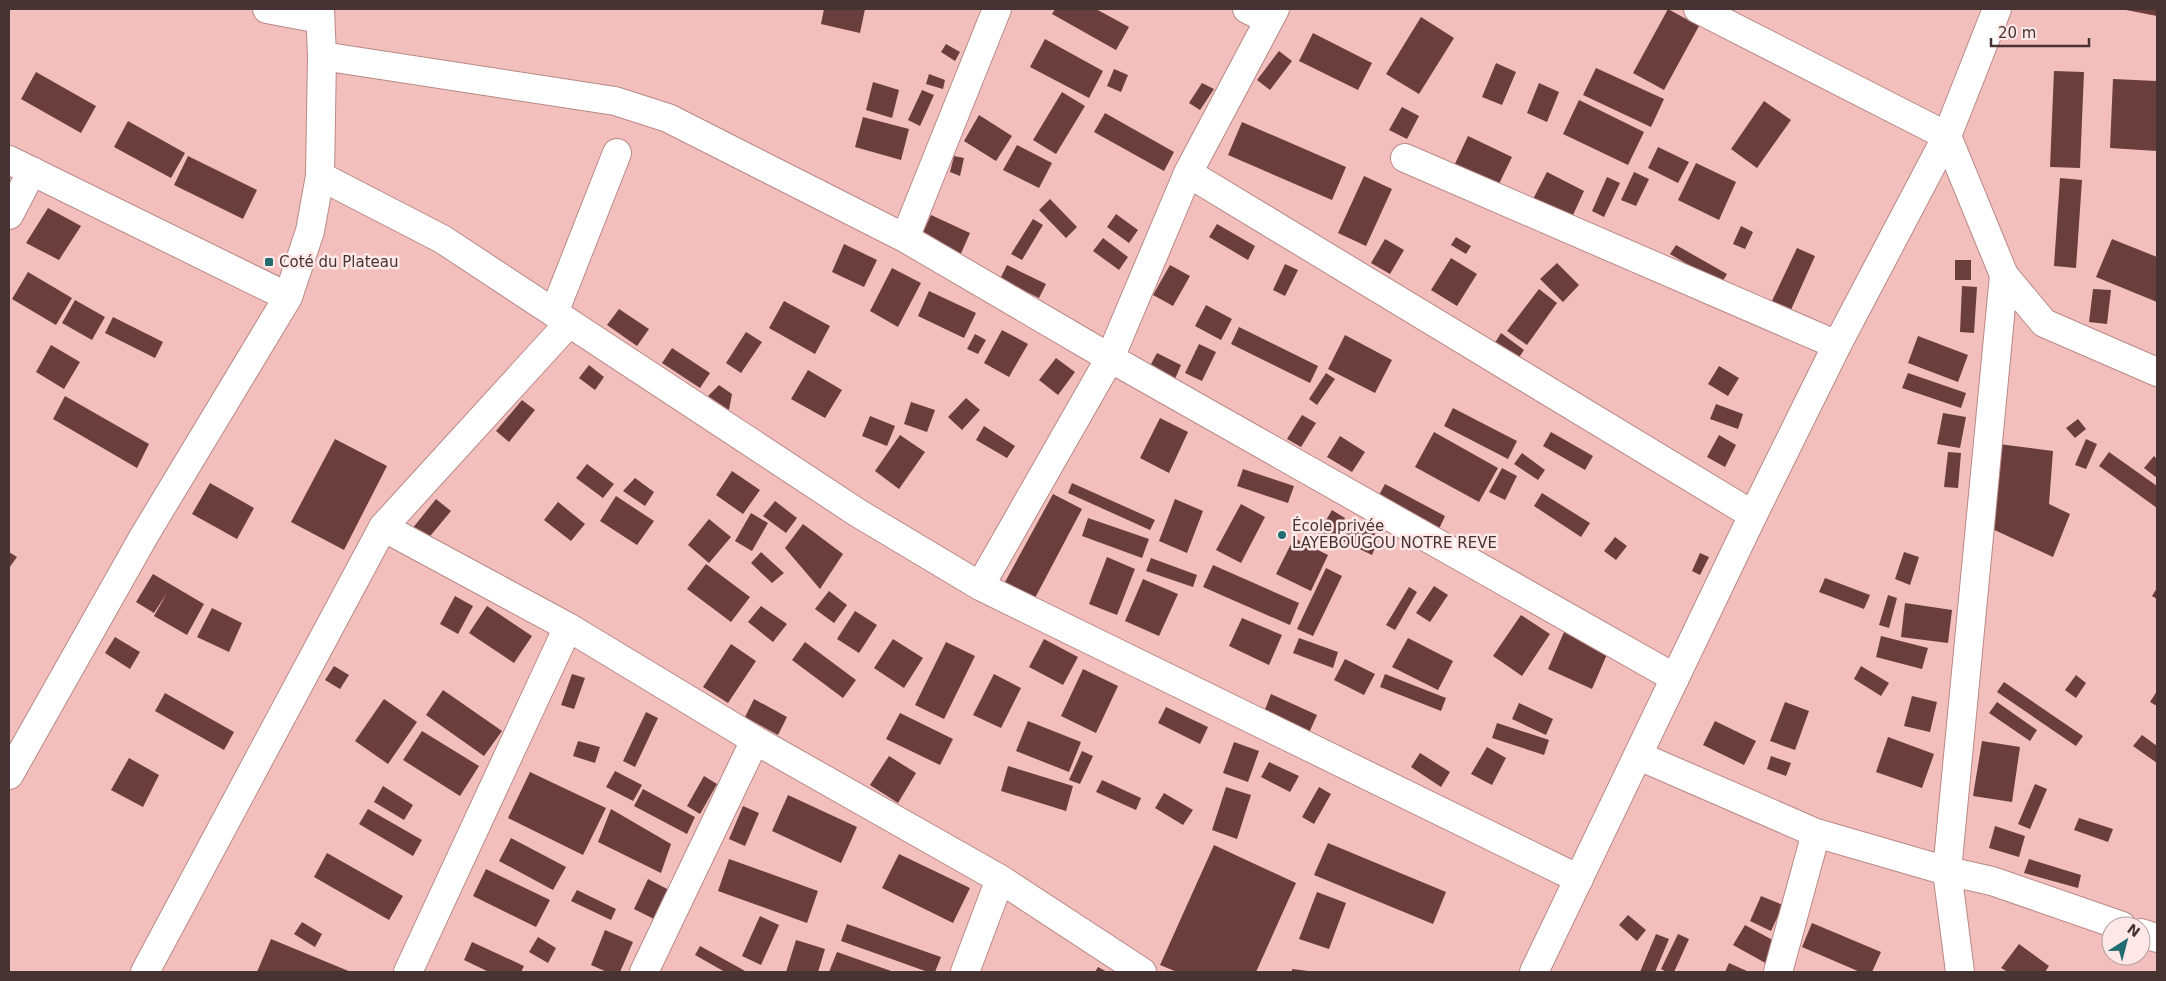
<svg xmlns="http://www.w3.org/2000/svg" width="2166" height="981" font-family="'DejaVu Sans',sans-serif">
  <rect width="100%" height="100%" fill="#f3bfbc"/>
  <path fill="#693e3d" d="M824,9H865L860,33L821,24Z
    M1055,9H1096L1129,27L1116,50L1052,14Z
    M1668,9L1699,26L1664,90L1633,73Z
    M2126,9H2157V16L2126,10Z
    M1421,17L1454,38L1419,94L1386,74Z
    M1313,33L1372,63L1358,90L1299,61Z
    M1045,39L1103,71L1089,98L1030,67Z
    M946,44L960,52L955,61L941,52Z
    M1279,51L1292,61L1270,90L1257,80Z
    M1496,63L1516,72L1502,105L1482,97Z
    M1596,68L1664,99L1651,127L1583,95Z
    M1114,69L1128,75L1121,92L1107,86Z
    M2054,71L2084,72L2080,168L2050,167Z
    M36,72L96,106L81,133L21,99Z
    M929,74L945,80L943,89L926,84Z
    M2113,79L2157,81V151L2110,148Z
    M873,82L899,90L892,118L866,110Z
    M1202,83L1214,89L1200,110L1189,103Z
    M1539,83L1559,92L1547,122L1527,113Z
    M922,90L934,95L920,126L908,120Z
    M1062,92L1085,106L1056,154L1033,140Z
    M1579,100L1644,132L1628,165L1563,134Z
    M1764,101L1791,120L1757,168L1731,149Z
    M1402,107L1419,116L1407,139L1389,130Z
    M1105,113L1174,152L1164,171L1094,132Z
    M979,115L1012,136L996,161L964,141Z
    M863,117L909,129L901,160L855,147Z
    M128,121L185,153L171,178L114,147Z
    M1242,122L1346,167L1332,200L1228,155Z
    M1468,136L1512,157L1497,188L1453,168Z
    M1017,145L1052,163L1039,188L1003,170Z
    M1658,147L1689,162L1678,183L1648,168Z
    M188,156L257,190L243,219L174,185Z
    M954,156L964,158L960,176L950,172Z
    M1696,163L1736,182L1719,220L1678,200Z
    M1547,172L1584,191L1568,226L1529,207Z
    M1634,172L1649,179L1636,206L1621,200Z
    M1364,176L1392,189L1366,246L1338,233Z
    M1607,177L1620,183L1604,217L1592,211Z
    M2060,178L2082,180L2076,268L2054,266Z
    M1050,199L1077,227L1066,238L1039,210Z
    M48,208L81,226L59,260L26,243Z
    M1116,214L1138,230L1129,243L1107,227Z
    M931,215L970,233L959,258L920,239Z
    M1033,219L1043,225L1022,260L1011,254Z
    M1217,224L1255,246L1248,260L1209,237Z
    M1741,226L1753,232L1745,249L1733,244Z
    M1456,237L1471,246L1466,254L1451,245Z
    M1103,238L1128,257L1119,270L1093,251Z
    M1385,239L1404,250L1390,274L1371,263Z
    M2112,239L2157,257V302L2096,277Z
    M844,244L877,260L864,287L832,272Z
    M1676,245L1727,274L1721,284L1670,254Z
    M1797,248L1815,256L1790,312L1771,303Z
    M1451,258L1477,274L1457,306L1431,290Z
    M1955,260H1971V280H1955Z
    M1557,263L1579,285L1563,302L1540,279Z
    M1285,264L1298,270L1285,296L1273,290Z
    M1007,265L1046,284L1039,298L1000,279Z
    M1170,265L1190,276L1173,306L1153,295Z
    M892,268L921,283L898,327L870,311Z
    M28,272L72,298L56,325L12,299Z
    M1962,286L1977,287L1974,333L1960,332Z
    M1539,289L1557,303L1527,345L1507,331Z
    M2093,289L2111,290L2107,324L2089,322Z
    M929,291L976,313L964,338L918,316Z
    M75,300L105,317L92,340L62,323Z
    M784,301L830,326L815,354L769,328Z
    M1206,305L1232,319L1221,340L1195,326Z
    M619,309L649,329L637,346L607,325Z
    M113,317L163,342L155,358L105,333Z
    M1239,327L1318,366L1310,383L1231,344Z
    M1002,330L1028,344L1009,377L984,363Z
    M746,332L762,342L741,373L726,363Z
    M1501,333L1524,350L1516,362L1493,346Z
    M975,334L986,340L978,354L967,349Z
    M1345,335L1392,360L1375,393L1328,369Z
    M1918,336L1968,355L1958,382L1908,363Z
    M1199,344L1216,352L1202,381L1185,373Z
    M51,345L80,362L64,389L36,372Z
    M672,348L710,373L700,388L662,363Z
    M1157,353L1181,365L1175,379L1150,366Z
    M1056,358L1075,372L1058,395L1039,380Z
    M589,365L604,377L595,390L579,378Z
    M1719,366L1739,378L1728,396L1708,384Z
    M808,370L842,390L825,418L791,399Z
    M1326,373L1335,379L1317,405L1309,399Z
    M1908,373L1966,393L1961,408L1902,388Z
    M719,385L732,394L729,410L708,396Z
    M65,396L149,444L137,468L53,419Z
    M966,398L980,410L962,430L948,417Z
    M522,400L535,410L509,442L496,431Z
    M911,402L935,410L927,432L904,424Z
    M1716,404L1743,414L1738,429L1710,419Z
    M1453,408L1517,441L1508,459L1444,426Z
    M1943,413L1966,417L1960,448L1937,444Z
    M1302,415L1316,423L1301,447L1287,439Z
    M870,416L895,426L887,446L862,436Z
    M1160,418L1188,432L1169,473L1140,458Z
    M2078,419L2086,429L2075,438L2066,428Z
    M984,426L1015,446L1007,458L976,440Z
    M1434,432L1498,468L1479,502L1415,467Z
    M1551,432L1593,456L1585,470L1543,446Z
    M900,435L925,452L899,489L875,471Z
    M1719,435L1736,445L1725,467L1707,457Z
    M1340,436L1365,452L1352,472L1327,457Z
    M335,439L387,466L344,550L291,522Z
    M2086,439L2097,444L2086,469L2075,465Z
    M1991,443L2053,451L2049,504L2070,514L2053,557L1988,527Z
    M1948,452L1961,453L1958,488L1944,487Z
    M2109,452L2157,486V508L2099,466Z
    M1522,453L1545,470L1538,480L1514,464Z
    M2154,456L2157,459V478L2144,468Z
    M587,464L614,484L603,498L576,478Z
    M1502,468L1517,476L1505,500L1489,492Z
    M1243,469L1294,486L1288,503L1237,486Z
    M732,471L760,490L743,514L716,495Z
    M635,478L654,492L645,506L623,491Z
    M210,483L254,508L237,539L192,514Z
    M1072,483L1155,520L1150,530L1068,493Z
    M1385,484L1445,516L1439,529L1378,497Z
    M1542,493L1590,523L1581,537L1534,506Z
    M1053,494L1082,509L1035,598L1005,582Z
    M616,496L654,521L637,545L600,521Z
    M436,499L451,511L426,541L412,529Z
    M1175,499L1203,511L1187,553L1159,541Z
    M775,501L797,518L786,533L763,516Z
    M558,502L585,524L571,541L544,520Z
    M1241,504L1265,517L1241,563L1216,550Z
    M1332,510L1345,518L1332,542L1318,534Z
    M751,513L768,523L752,551L735,541Z
    M1088,518L1149,539L1142,558L1082,536Z
    M709,519L731,537L709,563L688,545Z
    M1351,523L1380,536L1372,555L1343,541Z
    M803,524L843,554L820,589L785,548Z
    M1615,537L1627,546L1616,560L1604,551Z
    M1294,538L1328,555L1311,591L1276,574Z
    M9,552L17,557L9,568Z
    M761,552L784,573L772,583L751,563Z
    M1904,552L1919,557L1910,585L1895,579Z
    M1700,553L1709,557L1700,575L1692,571Z
    M1107,557L1135,569L1117,615L1089,604Z
    M1151,558L1197,575L1193,587L1146,571Z
    M706,564L750,597L731,622L687,589Z
    M1213,565L1299,603L1290,625L1203,587Z
    M1326,568L1342,576L1313,636L1297,629Z
    M153,574L204,604L187,635L154,616L167,593L154,613L136,602Z
    M1825,578L1870,595L1864,609L1819,592Z
    M1143,579L1178,594L1159,636L1125,621Z
    M1434,586L1448,595L1430,622L1416,613Z
    M1409,587L1417,592L1395,630L1386,625Z
    M2157,588V599L2152,596Z
    M829,591L847,605L834,623L815,609Z
    M1888,595L1897,598L1889,628L1879,625Z
    M455,596L473,606L458,634L440,624Z
    M1905,603L1952,610L1948,643L1901,637Z
    M487,606L532,636L514,663L469,633Z
    M761,606L787,624L773,642L748,622Z
    M212,608L242,623L229,652L197,637Z
    M855,611L877,625L859,653L837,639Z
    M1521,615L1550,634L1522,676L1493,656Z
    M1242,618L1282,635L1269,665L1229,646Z
    M1564,632L1608,652L1592,689L1548,669Z
    M1881,636L1928,648L1922,669L1876,657Z
    M115,637L140,652L130,669L105,653Z
    M1299,638L1338,652L1333,668L1293,653Z
    M1408,638L1453,661L1438,690L1392,667Z
    M893,639L923,658L904,688L874,668Z
    M1044,639L1078,657L1063,685L1029,667Z
    M805,642L856,680L843,698L792,660Z
    M946,642L975,656L944,719L915,705Z
    M731,644L756,661L728,703L703,687Z
    M1345,659L1375,674L1364,695L1334,680Z
    M334,666L349,675L340,689L325,680Z
    M1861,666L1889,683L1881,696L1854,679Z
    M1083,669L1118,686L1096,733L1061,716Z
    M572,674L585,678L574,709L561,705Z
    M994,674L1021,688L1001,728L973,715Z
    M1385,674L1446,698L1441,711L1380,687Z
    M2076,675L2086,683L2076,698L2065,690Z
    M2004,682L2083,736L2076,746L1997,692Z
    M443,690L502,731L484,756L426,715Z
    M2157,691V706L2150,702Z
    M165,693L234,732L224,750L155,711Z
    M1271,694L1317,715L1309,733L1264,712Z
    M1912,696L1937,702L1930,732L1904,726Z
    M384,699L417,722L388,764L355,741Z
    M754,699L787,717L778,735L745,717Z
    M1785,702L1809,711L1795,750L1770,741Z
    M1997,702L2037,730L2030,741L1989,713Z
    M1519,703L1553,719L1546,735L1512,719Z
    M1166,707L1208,727L1200,744L1158,723Z
    M646,712L658,718L635,767L623,761Z
    M900,713L953,739L940,765L886,739Z
    M1028,721L1081,742L1069,772L1016,751Z
    M1715,721L1756,741L1744,765L1703,745Z
    M1497,723L1549,740L1544,755L1492,738Z
    M422,731L479,766L460,796L403,760Z
    M2142,735L2157,746V763L2133,746Z
    M1888,737L1934,754L1922,788L1876,772Z
    M578,741L600,747L595,763L573,756Z
    M1982,741L2020,747L2012,802L1973,796Z
    M1234,742L1259,751L1248,782L1223,773Z
    M1487,747L1506,758L1492,785L1471,774Z
    M1082,751L1093,756L1080,784L1069,780Z
    M1420,753L1450,772L1441,787L1411,767Z
    M889,756L916,773L898,803L870,785Z
    M1771,756L1791,763L1786,776L1767,769Z
    M129,758L159,775L143,807L111,790Z
    M1269,762L1299,776L1290,792L1261,777Z
    M1008,766L1073,786L1066,811L1001,791Z
    M615,771L642,785L633,801L606,787Z
    M530,772L606,808L583,855L508,818Z
    M704,776L717,784L700,814L687,806Z
    M1102,780L1141,798L1136,810L1096,792Z
    M2035,784L2047,789L2030,829L2018,824Z
    M383,786L413,805L404,820L374,802Z
    M1226,787L1251,795L1237,839L1212,830Z
    M1319,787L1331,794L1314,824L1302,817Z
    M643,789L695,817L687,834L634,806Z
    M1164,793L1193,810L1183,825L1155,808Z
    M788,795L857,827L841,863L772,831Z
    M743,806L759,813L745,846L729,839Z
    M368,809L422,840L413,856L359,824Z
    M611,809L671,844L661,873L598,842Z
    M2079,818L2113,829L2108,842L2074,830Z
    M1995,826L2025,836L2019,857L1989,848Z
    M511,838L566,867L553,890L499,861Z
    M1328,843L1446,892L1433,924L1314,875Z
    M1214,845L1296,883L1256,972H1177L1160,965Z
    M327,853L403,896L389,920L314,877Z
    M899,854L970,888L953,923L882,888Z
    M729,859L818,891L807,923L718,891Z
    M2029,859L2081,875L2078,888L2024,873Z
    M486,869L550,900L536,927L473,896Z
    M648,879L671,891L656,920L634,909Z
    M577,890L616,909L611,920L571,901Z
    M1317,892L1346,903L1329,949L1299,939Z
    M1761,896L1783,905L1771,931L1750,921Z
    M1628,915L1646,930L1637,941L1619,925Z
    M760,916L779,925L761,965L742,956Z
    M302,922L322,934L315,947L294,934Z
    M1812,923L1881,952L1872,972H1860L1802,947Z
    M847,924L941,957L935,972H928L841,941Z
    M1745,925L1780,944L1769,965L1733,945Z
    M605,930L633,942L620,972H607L591,965Z
    M1656,934L1669,939L1655,972H1640Z
    M1678,934L1689,939L1674,972H1667L1661,969Z
    M538,937L556,948L548,963L529,952Z
    M271,939L351,972H257Z
    M796,940L825,949L818,972H786Z
    M472,942L524,966L521,972H489L464,960Z
    M2019,944L2049,966L2045,972H2008L2001,968Z
    M700,946L747,972H725L695,955Z
    M837,952L894,972H829Z
    M1729,963L1749,972H1725Z
    M1098,967L1107,972H1095Z
    M1292,969L1308,971V972H1292Z"/>
  <g fill="none" stroke-linecap="round" stroke-linejoin="round">
    <defs>
      <path id="minor" d="M267,9L320,19
        M1247,9L1269,20
        M1698,9L1947,136L2004,275L2044,323L2157,372
        M322,56L615,101L668,118L905,238L1110,358L1675,678
        M1405,158L1837,345
        M9,160L288,297
        M1188,173L1753,515
        M320,176L442,239L858,513L980,586L1579,879
        M9,215L32,171
        M905,238L997,9
        M554,313L617,153
        M383,527L568,627L755,740L1000,879L1142,972
        M980,586L1110,358L1188,173L1275,9
        M1639,756L1816,833L1947,871L1992,881L2122,926
        M9,775L144,536L288,297L310,231L320,176L322,56L320,9
        M2141,933L2157,938
        M145,972L383,527L569,323
        M408,972L568,627
        M644,972L755,740
        M965,972L1000,879
        M1778,972L1816,833
        M1960,972L1947,871L2004,275"/>
      <path id="major" d="M1534,972L1753,515L1837,345L1947,136L1997,9"/>
    </defs>
    <use href="#minor" stroke="#b98987" stroke-width="30"/>
    <use href="#major" stroke="#b98987" stroke-width="30"/>
    <use href="#minor" stroke="#fff" stroke-width="28"/>
    <use href="#major" stroke="#fff" stroke-width="28"/>
  </g>
  <g fill="#216c71" stroke="#fee8e7" stroke-width="2">
    <rect x="264" y="257" width="10" height="10" rx="2.5"/>
    <circle cx="1282" cy="535" r="5"/>
  </g>
  <g text-anchor="middle" stroke-width="5" stroke-linejoin="round" paint-order="stroke">
    <g font-size="15" fill="#483333" stroke="#fee8e7" text-anchor="start">
      <text x="279" y="267">Coté du Plateau</text>
      <text x="1292" y="531">École privée<tspan x="1292" dy="17">LAYEBOUGOU NOTRE REVE</tspan></text>
    </g>
  </g>
  <rect width="2166" height="981" fill="none" stroke="#483333" stroke-width="20"/>
  <g transform="translate(2126 941) rotate(36)"><circle r="24" fill="#fee8e7" stroke="#b5a09f"/>
  <path d="M0-4L9 19L0 12L-9 19Z" fill="#216c71"/>
  <text y="-8" font-size="14" font-weight="bold" text-anchor="middle" fill="#483333">N</text>
  </g>
  <path d="M1991 38v8h98v-8" fill="none" stroke="#483333" stroke-width="2.5"/>
  <text x="1998" y="38" font-size="15" fill="#483333" stroke="#fee8e7" stroke-width="4" paint-order="stroke">20 m</text>
</svg>
